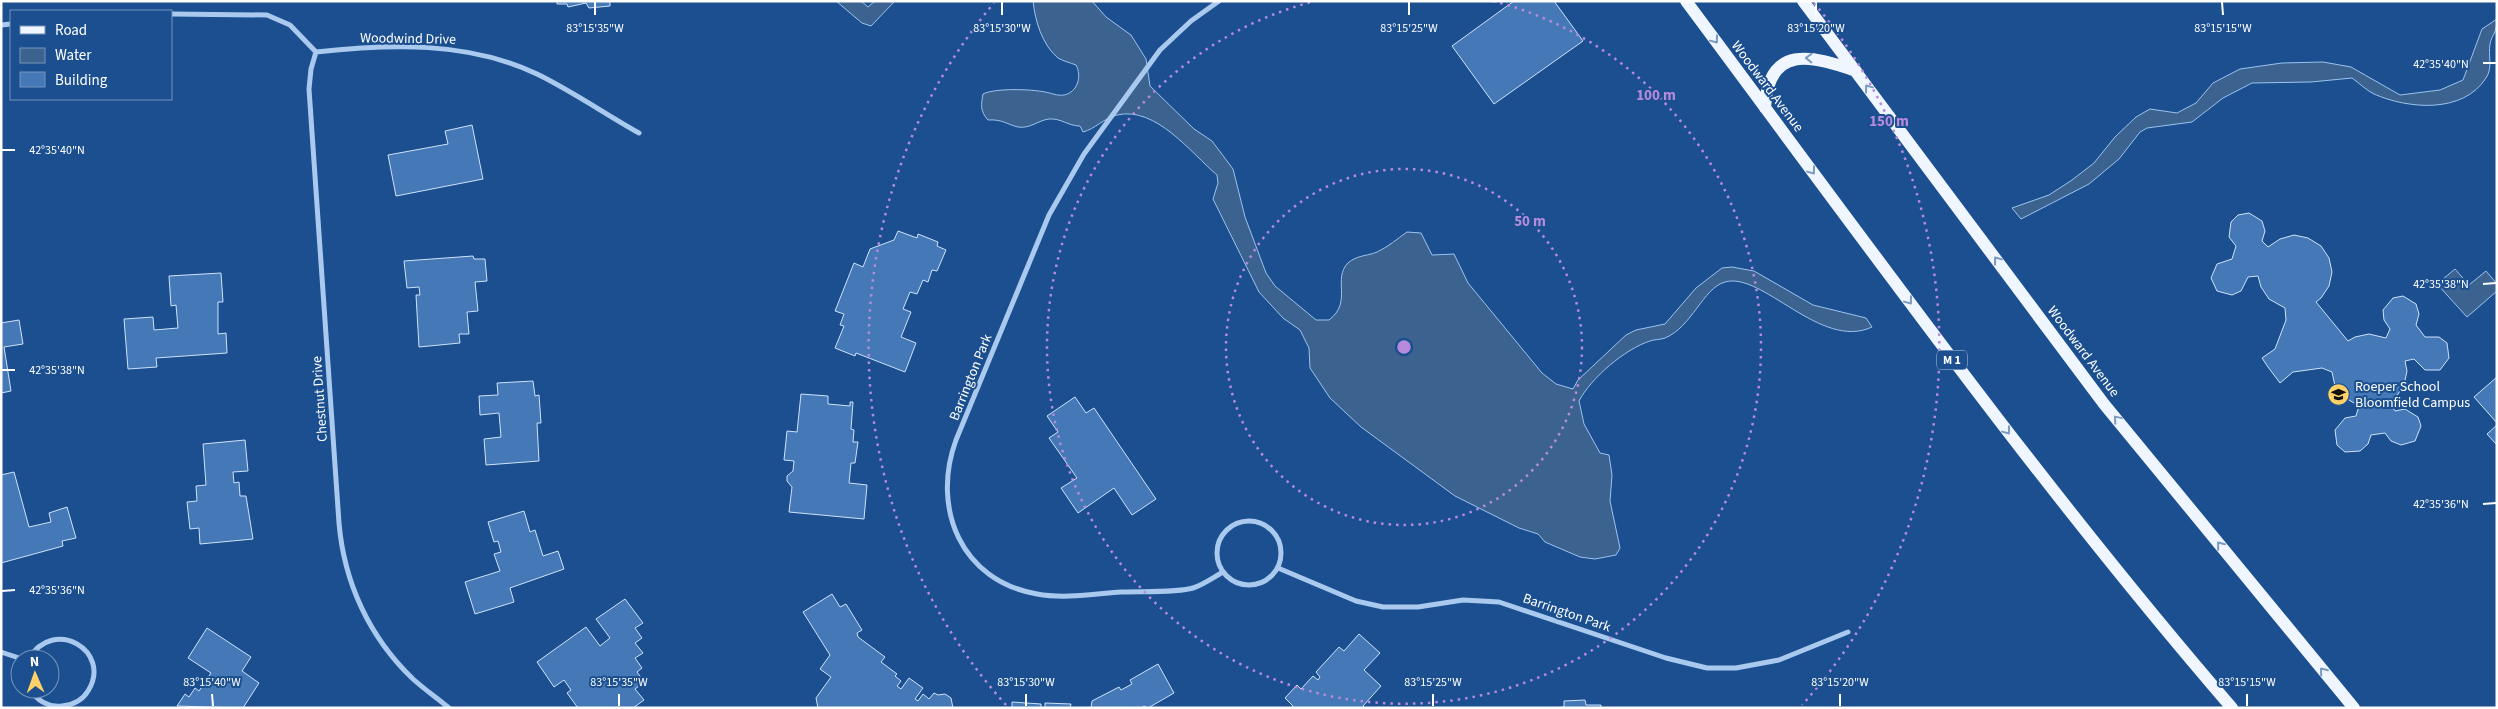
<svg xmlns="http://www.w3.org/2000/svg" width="2498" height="709" font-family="'Source Sans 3',sans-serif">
  <rect width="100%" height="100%" fill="#1b4f8f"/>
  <path fill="#3c6290" stroke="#9cc4f0" d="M836,1H861L868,7L875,1H895L871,26L862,23Z
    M1033,1H1092L1106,17L1131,35L1146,59L1150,86L1194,129L1212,141L1233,169L1245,217L1266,273L1275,286L1316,320H1329C1353,302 1332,279 1348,263C1357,255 1368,256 1377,252C1388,247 1397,239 1407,232L1421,233L1432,255L1454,254L1468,283L1542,373L1556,384L1573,389L1578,380L1626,335L1636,330L1665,324L1696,288L1722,268L1732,267L1754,271L1813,305L1866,318L1872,327C1821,351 1762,271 1725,282C1703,288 1692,327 1665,338C1660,340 1655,339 1650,341C1625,349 1591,378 1579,401L1584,424L1600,453L1609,455L1612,475L1610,501L1620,548L1616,555L1595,559L1580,557L1545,542L1538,534L1519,528L1455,496L1361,427L1330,398L1310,368L1309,348L1300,330L1283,318L1259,292L1213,199L1218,183L1217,175C1191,153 1156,106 1117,115C1104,118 1095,129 1083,132L1080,126C1068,126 1061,118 1049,119C1039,120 1030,129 1018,127C1006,124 1002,119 988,120C980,111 981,105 983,94C995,88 1030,89 1045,92C1051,93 1057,96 1064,95C1078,92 1082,76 1076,65C1071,63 1063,61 1058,58C1042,45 1035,20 1033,1Z
    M2497,19C2497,33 2492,34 2490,44C2488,55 2493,68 2486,78C2463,114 2408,109 2374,94C2366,90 2359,83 2352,78L2311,82L2252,83L2223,98L2192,122L2147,128L2140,132L2119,159L2089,184L2021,219L2012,208L2049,195L2072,180L2094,163L2115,137L2136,117L2150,109L2177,113L2196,103L2213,83L2240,69L2282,63L2323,62L2351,67L2400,95L2440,90L2463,80L2482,29Z
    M2455,269L2469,285L2486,271L2497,284V291L2467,317L2437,284Z"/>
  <path fill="#4478b7" stroke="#cfe3fa" d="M557,1H610V6L589,8L586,3L568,7L567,4H557Z
    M1514,1H1554L1583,41L1494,104L1452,46Z
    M472,125L483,179L396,196L388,155L448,144L445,131Z
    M2249,213L2262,221L2265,231L2262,241L2268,247L2280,239L2294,235L2308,238L2321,246L2329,258L2332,272L2329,286L2321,298L2316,302L2348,341L2355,337L2369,334L2386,338L2390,329L2384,320L2383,310L2393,298L2403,296L2416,304L2419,314L2416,325L2425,337H2439L2447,343L2449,358L2440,370H2425L2414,359L2405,361L2407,371L2404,385L2396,397L2389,402L2395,411L2405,409L2418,417L2421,426L2415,441L2401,445L2391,441L2385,433L2371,435L2368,444L2360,451L2345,452L2337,445L2335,430L2345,418L2356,416L2359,406L2344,397L2335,386L2332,372L2322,368L2293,372L2280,383L2268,367L2262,358L2275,349L2286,320L2285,308L2269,299L2261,287L2258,276L2248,277L2241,291L2232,295L2217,291L2211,278L2217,264L2232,259L2236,246L2229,237L2231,222L2238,215Z
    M898,231L917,238L918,234L938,242L937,246L946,250L937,271L932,270L928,282L923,280L917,294L910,292L903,309L911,312L901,337L916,343L905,372L856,353L855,356L835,348L844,326L840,325L844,314L835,311L854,263L863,267L870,249L894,240Z
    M473,256L474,259H485L487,281L475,282L478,311L467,312L469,334H459L460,343L419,347L416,295H420L419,287L407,288L404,261Z
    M221,273L223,302H218V334L226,333L227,353L156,358L157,367L128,369L124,319L153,317L154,330L178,328L176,305L171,306L169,276Z
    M19,320L23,344L4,347L11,391L1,393V323Z
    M2497,377V423L2474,397Z
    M533,381L535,396L539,395L541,423H537L539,461L486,465L484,439L501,437L499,413L480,415L479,396L498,395L497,383Z
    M801,394L828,396V404L850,406V402H853L851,429L854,430L853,442H858L855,463H851L849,483L867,485L864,519L789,512L792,487L787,481V476L793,471L794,461L784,460L787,431L797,432Z
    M1075,397L1086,413L1094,408L1156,499L1132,515L1114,488L1078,513L1061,488L1077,478L1049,438L1058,432L1047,416Z
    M2497,425V445L2487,434Z
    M245,440L248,471L233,472L234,483L239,482L240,496H246L253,539L200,544L199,528L190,529L187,502L197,501L196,486L206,485L203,444Z
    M14,472L29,527L51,522L49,513L67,507L76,538L62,541L63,546L1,563V475Z
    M524,511L530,532L535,530L543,556L558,551L564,569L510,588L514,602L475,614L465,582L500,571L494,554L501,552L498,541L494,542L488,522Z
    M832,594L840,607L846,604L862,630L857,633L858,637L885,657L881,662L897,674L895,676L901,681L897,686L901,689L909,678L923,688L915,699L918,701L923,694L929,699L934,693L938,695L945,694L951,698L953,708H818L816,698L831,677L820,669L830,655L803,612Z
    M625,599L643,623L635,628L642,638L635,643L643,653L635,658L642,668L637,672L644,682L635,689L644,700L633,708H578L567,693L571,690L564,680L554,687L537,662L586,627L600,646L610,638L596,619Z
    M207,628L251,657L242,671L259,683L243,708L177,706L185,694L189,697L195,688L199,691L211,673L188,658Z
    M1359,634L1380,653L1364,670L1381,686L1363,706L1365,708H1292L1293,706L1285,698L1297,685L1301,689L1313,676L1318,680L1320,677L1316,672L1339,647L1344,651Z
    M1158,664L1174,693L1148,708L1144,706L1141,708H1091L1092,701L1119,687L1121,690L1132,684L1130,680Z
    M1585,700L1586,705H1601V708H1551L1564,707V701Z
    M1012,702L1041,704V708H1012Z
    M1045,703L1071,704L1070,708H1045Z"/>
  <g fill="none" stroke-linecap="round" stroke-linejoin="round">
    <path stroke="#a9c9ee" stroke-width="5" d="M1219,1L1191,21L1160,50L1084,154L1049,215L956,440C931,508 961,581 1037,594C1064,599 1094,594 1121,592C1139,591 1177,593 1193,588C1203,585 1214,577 1223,572
      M171,14L267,15L290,25L316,52
      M1,25L11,24
      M316,52L311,69L309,89L339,523C344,582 369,637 413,679C424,689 437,698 449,708
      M316,52C390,44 468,41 537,74C572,91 605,114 639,133
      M1217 553a32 32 0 1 1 64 0a32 32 0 1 1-64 0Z
      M1278,568L1356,601L1383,607H1418L1463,600L1499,602L1666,658L1707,668H1736L1779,660L1848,632
      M1,652L22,659
      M29,659C53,616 113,651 88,691C82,701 72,705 62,706C49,708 36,700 30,689"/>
    <path stroke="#f0f6ff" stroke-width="12" d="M1686,1C1864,240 2037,482 2232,708
      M1803,1L2104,404L2354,708
      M1765,108C1768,44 1812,55 1856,71"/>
  </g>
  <defs><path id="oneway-chevron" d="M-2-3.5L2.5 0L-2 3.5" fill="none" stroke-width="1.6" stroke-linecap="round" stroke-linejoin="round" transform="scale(1.25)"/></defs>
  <g stroke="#7b9ac1">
    <use href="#oneway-chevron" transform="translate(1715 40) rotate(53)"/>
    <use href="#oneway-chevron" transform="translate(1809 58) rotate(-178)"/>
    <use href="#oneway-chevron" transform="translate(1868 88) rotate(-127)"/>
    <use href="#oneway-chevron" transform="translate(1812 171) rotate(53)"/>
    <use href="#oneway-chevron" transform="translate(1997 260) rotate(-127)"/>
    <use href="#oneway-chevron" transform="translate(1909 301) rotate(53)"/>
    <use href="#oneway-chevron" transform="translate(2117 419) rotate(-130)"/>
    <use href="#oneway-chevron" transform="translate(2007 431) rotate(53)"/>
    <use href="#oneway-chevron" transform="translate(2220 545) rotate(-129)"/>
    <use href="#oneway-chevron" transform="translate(2323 671) rotate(-129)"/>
  </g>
  <path fill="none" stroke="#fff" stroke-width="2" d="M595,2V15M1002,2V15M1409,2V15M1816,2V15M2222,2L2223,15M2483,63H2496M2,150H15M2483,284L2496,283M2,370H15M2483,504L2496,503M2,591L15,590M212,694L213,706M619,694V706M1026,694V706M1433,694V706M1840,694V706M2247,694V706"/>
  <g fill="none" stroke="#b68bdc" stroke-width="2.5" stroke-dasharray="2.5 5">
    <circle cx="1404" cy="347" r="178"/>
    <path d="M1493 1A357 357 0 1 1 1315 1"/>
    <path d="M1006 705A535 535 0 0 1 994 3M1814 3A535 535 0 0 1 1802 705"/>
  </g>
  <defs>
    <symbol id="school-disc" viewBox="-11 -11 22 22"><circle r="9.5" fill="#ffd166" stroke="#1b4f8f"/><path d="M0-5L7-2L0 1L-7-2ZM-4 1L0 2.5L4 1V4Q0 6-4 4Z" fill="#111"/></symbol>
  </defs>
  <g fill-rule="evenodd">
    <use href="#school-disc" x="2326" y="382" width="25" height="25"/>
  </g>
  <g text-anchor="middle" stroke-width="4" stroke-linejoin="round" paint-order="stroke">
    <rect fill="#1b4f8f" stroke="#bbcadd" stroke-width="1" x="1937" y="350.5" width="30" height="19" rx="4"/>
    <g font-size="12" font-weight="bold" fill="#fff">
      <text x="1952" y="364">M 1</text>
    </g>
    <g font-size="14" fill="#fff" stroke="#1b4f8f">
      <text transform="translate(408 38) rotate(1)" y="5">Woodwind Drive</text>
      <text transform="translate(1768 86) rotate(53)" y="5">Woodward Avenue</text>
      <text transform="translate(2084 351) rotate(53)" y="5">Woodward Avenue</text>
      <text transform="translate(970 377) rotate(-68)" y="5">Barrington Park</text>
      <text transform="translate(319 399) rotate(-94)" y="5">Chestnut Drive</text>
      <text transform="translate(1567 612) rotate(19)" y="5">Barrington Park</text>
    </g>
    <g font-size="14" fill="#fff" stroke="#1b4f8f" text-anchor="start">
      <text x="2355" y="391">Roeper School<tspan x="2355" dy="16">Bloomfield Campus</tspan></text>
    </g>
  </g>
  <g font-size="12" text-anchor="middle" fill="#fff" stroke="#1b4f8f" stroke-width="4" stroke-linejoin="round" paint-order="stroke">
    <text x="595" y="32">83°15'35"W</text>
    <text x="1002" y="32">83°15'30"W</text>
    <text x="1409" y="32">83°15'25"W</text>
    <text x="1816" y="32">83°15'20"W</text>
    <text x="2223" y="32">83°15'15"W</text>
    <text x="2441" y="68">42°35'40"N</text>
    <text x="57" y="154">42°35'40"N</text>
    <text x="2441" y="288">42°35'38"N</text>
    <text x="57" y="374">42°35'38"N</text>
    <text x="2441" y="508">42°35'36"N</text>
    <text x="57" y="594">42°35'36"N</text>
    <text x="212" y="686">83°15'40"W</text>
    <text x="619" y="686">83°15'35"W</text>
    <text x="1026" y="686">83°15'30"W</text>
    <text x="1433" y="686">83°15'25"W</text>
    <text x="1840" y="686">83°15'20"W</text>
    <text x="2247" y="686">83°15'15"W</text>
  </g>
  <circle cx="1404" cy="347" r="8" fill="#b68bdc" stroke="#1b4f8f" stroke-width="2.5"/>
  <g font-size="15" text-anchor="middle" font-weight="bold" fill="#b68bdc" stroke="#1b4f8f" stroke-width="4" stroke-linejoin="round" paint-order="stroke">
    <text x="1656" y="100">100 m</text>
    <text x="1889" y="126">150 m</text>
    <text x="1530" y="226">50 m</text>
  </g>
  <rect width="2498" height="709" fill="none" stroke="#ffffff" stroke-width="5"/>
  <rect x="10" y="10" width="162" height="90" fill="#1b4f8f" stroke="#7695bc"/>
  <rect x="20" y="26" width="25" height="8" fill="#f0f6ff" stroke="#7695bc"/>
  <text x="55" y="35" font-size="15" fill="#ffffff">Road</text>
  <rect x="20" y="48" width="25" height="15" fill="#3c6290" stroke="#7695bc"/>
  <text x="55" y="60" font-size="15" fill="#ffffff">Water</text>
  <rect x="20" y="72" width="25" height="15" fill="#4478b7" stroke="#7695bc"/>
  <text x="55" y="85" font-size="15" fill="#ffffff">Building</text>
  <g transform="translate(35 674) rotate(358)"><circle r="24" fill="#1b4f8f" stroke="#7695bc"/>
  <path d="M0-4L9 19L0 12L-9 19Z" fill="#ffd166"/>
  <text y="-8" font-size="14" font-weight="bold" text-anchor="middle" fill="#ffffff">N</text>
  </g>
</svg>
